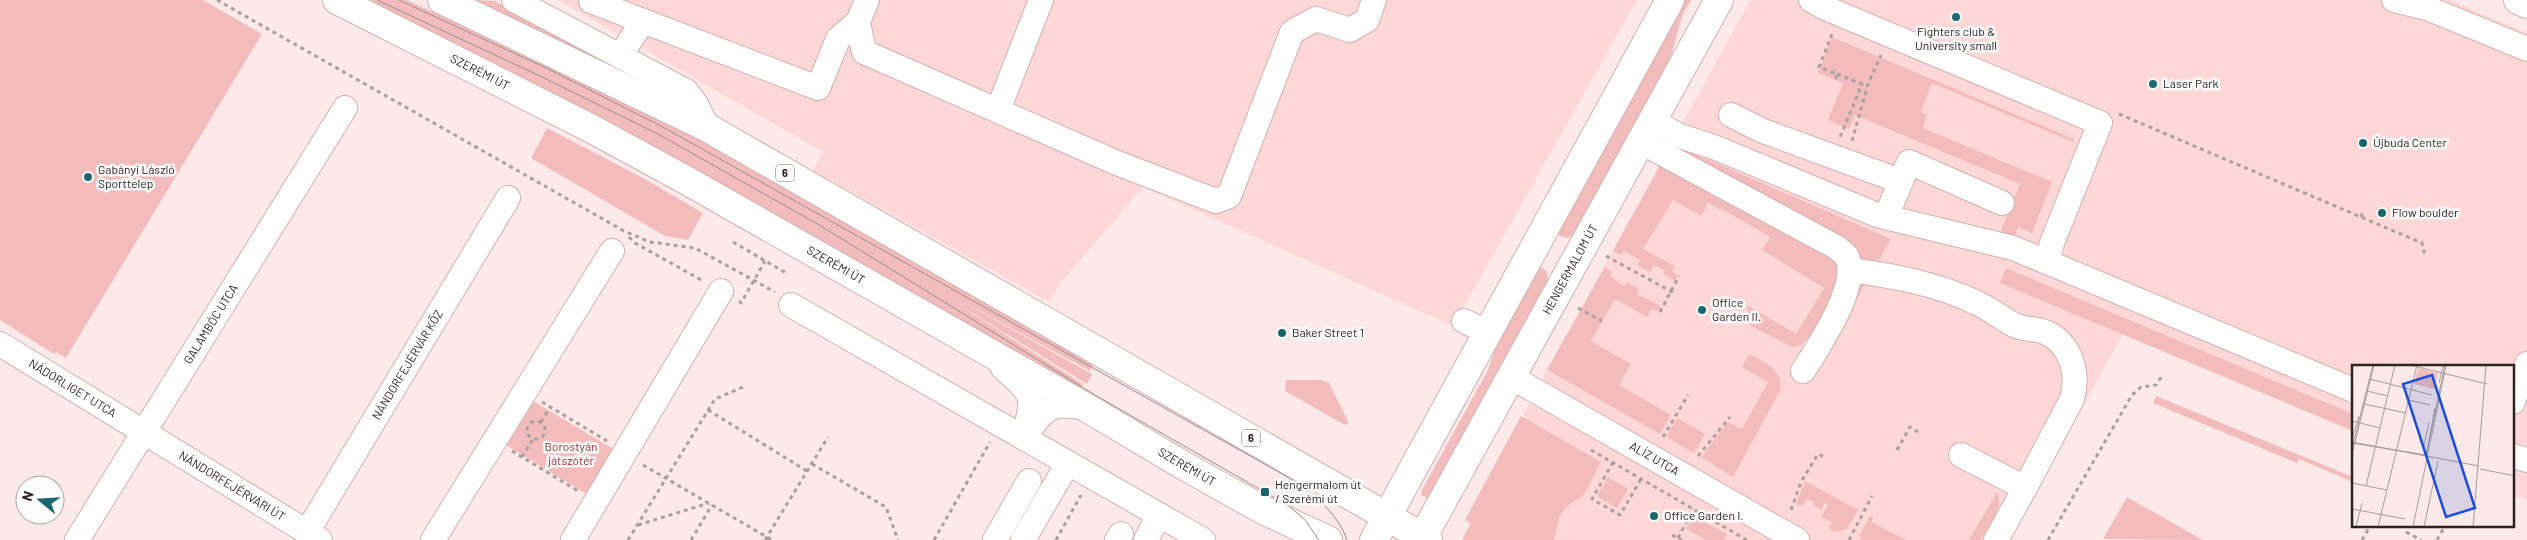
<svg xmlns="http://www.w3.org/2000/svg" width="2527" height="540" font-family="Barlow,sans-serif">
  <rect width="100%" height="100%" fill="#fbeae9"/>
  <path fill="#fed8d7" d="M558,0H1637L1453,326L1143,187L1058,286L1049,302L813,170L823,152Z
    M1752,0H2450L2527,33V500L2513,495V366H2353V429L2123,333L2010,540H1496L1467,524L1547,370L1749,2Z"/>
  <path fill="#f1bcbb" d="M0,0H203L262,34L66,358L56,352L54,354L0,320Z
    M372,0H407L608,94L663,123L665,120L1094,363L1090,371L945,292L1092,374L1087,384L943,295L1083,384L1079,390L1022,354L1020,356L379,8Z
    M474,0L495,1L682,101L473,2Z
    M1683,0H1691L1682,16L1671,57L1574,234L1568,238L1560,236L1557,232Z
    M1832,37L2074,139L2073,142L1932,83L1921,112L1927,115L1923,128L2052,182L2032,233L2018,227L2013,242L2005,239L2001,230L2020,184L1855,115L1849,129L1828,120L1843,83L1818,73Z
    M547,128L643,178L703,213L688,240L665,236L531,158Z
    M1672,144L1891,239L1829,347L1809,337L1802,344L1792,347L1751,326L1747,305L1796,334L1824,288L1762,250L1770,237L1722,209L1721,210L1708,203L1701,216L1673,200L1643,249L1675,266L1672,271L1678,276L1675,281L1663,274L1665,271L1654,265L1650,272L1637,265L1640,260L1624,251L1621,255L1613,251Z
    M1540,267L1547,271L1548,280L1471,419L1431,500L1421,495L1422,490L1488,370L1501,332L1538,268Z
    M1605,267L1612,272L1610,276L1624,286L1627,282L1639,289L1637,294L1661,306L1659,311L1651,309L1647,317L1615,299L1591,341L1631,364L1619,385L1671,415L1660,434L1547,370Z
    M2006,268L2353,414V431L2000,283Z
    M1749,354C1766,363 1784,370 1780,391L1733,477L1701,457L1728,422L1742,429L1768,382L1742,367Z
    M1286,380H1321L1329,383L1349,423L1345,425L1285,391Z
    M2156,396L2353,477V482L2299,459L2297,463L2153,403Z
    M528,398L615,450L588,495L501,442Z
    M1521,416L1601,462L1583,496L1567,506L1559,517L1554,540H1462L1471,523L1465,520Z
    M1677,418L1705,434L1694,453L1666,437Z
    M1608,477L1628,489L1617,508L1597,496Z
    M1805,481L1858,510L1847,529L1835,532L1829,529L1832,522L1821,517L1828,505L1825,503L1821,510L1813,505L1814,502L1807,499L1802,506L1796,504Z
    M1997,492C2005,507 1988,527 1981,540H1969Z
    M2127,497L2203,540L2103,539Z
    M1693,516L1727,534L1724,540H1706L1686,529Z
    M1870,516L1874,518L1871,522L1906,540H1861L1860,535Z"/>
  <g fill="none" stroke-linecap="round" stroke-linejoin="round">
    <defs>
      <g id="minor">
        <path d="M514,0L686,91L696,104L708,128"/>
        <path d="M1811,0L1823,7L2100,123L2052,243L2047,262L2353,390"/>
        <path d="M2394,0L2427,8L2527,49"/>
        <path d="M591,1L643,21"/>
        <path d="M858,22L864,52L1117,163L1216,201L1229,196L1292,32L1316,19L1350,30L1367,20L1374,0"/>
        <path d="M620,56L643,21L818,88L838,39L858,22L867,0"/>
        <path d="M998,110L1041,0"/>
        <path d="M1731,115L1763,131L1900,181"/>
        <path d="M1653,121L1680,136L1714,147L1877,215L2013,248L2047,262"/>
        <path d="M1641,142L1836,247C1839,250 1845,253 1847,257C1860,286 1818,347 1803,371"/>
        <path d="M1886,217L1909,162L2002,203"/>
        <path d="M1850,270C1894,276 1934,283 1975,302C1989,308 2001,318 2014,325C2024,330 2037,328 2047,333C2072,345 2079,375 2072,399L2025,488"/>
        <path d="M791,305L1203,540"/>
        <path d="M1464,321L1487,332"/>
        <path id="s1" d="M0,344L320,540"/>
        <path d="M1003,368C1036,396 1033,396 1024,438"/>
        <path id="s2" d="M1511,377L1797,540"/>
        <path d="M2513,402L2527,364"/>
        <path d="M1026,434C1048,405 1051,402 1087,408"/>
        <path d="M1961,455L2025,488L1996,540"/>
        <path d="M2513,456L2527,460"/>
        <path id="s3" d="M307,532L508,198"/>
        <path id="s4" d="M77,540L345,108"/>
        <path d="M433,540L612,251"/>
        <path d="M573,540L721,291"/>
        <path d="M995,540L1029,481"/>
        <path d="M1023,540L1068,463"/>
        <path d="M1117,540L1121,534"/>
        <path d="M1146,540L1159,515"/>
      </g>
      <g id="major">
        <path id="s5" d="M337,0L592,129L684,179L1087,408L1181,464L1263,510L1328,540"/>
        <path d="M442,0L708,128L1428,540"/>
        <path d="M2518,0L2527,4"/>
        <path d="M1374,540L1670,0"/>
        <path id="s6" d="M1421,540L1719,0"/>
      </g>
    </defs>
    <use href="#minor" stroke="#ceb2b1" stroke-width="26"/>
    <use href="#major" stroke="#ceb2b1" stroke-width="30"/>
    <path stroke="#ae9f9e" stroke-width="3" stroke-dasharray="4 4" stroke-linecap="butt" d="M217,0L624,231L650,242L695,248L775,292
      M1832,34L1819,67L1837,74L1835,80
      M1837,74L1862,84L1840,137
      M2119,114L2422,243L2425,256
      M1852,141L1868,84L1881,55
      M2361,217L2363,211
      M629,237L635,243L703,281
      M733,242L786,273
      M1606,256L1674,293
      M739,301L741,303L765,261
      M1578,308L1602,321
      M1660,312L1679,276
      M542,402L607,441
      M708,410L807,471
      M527 430a9 9 0 1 1 18 0a9 9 0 1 1-18 0Z
      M541,422L550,407
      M1663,437L1688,395
      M1591,450L1747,540
      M1897,450L1910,427L1918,432
      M512,451L578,491
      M1698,456L1730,417
      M522,457L533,439
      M1613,462L1592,499L1620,515L1641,479
      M812,464L886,507L898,540
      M643,465L772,540
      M1791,510L1801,482L1818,454L1824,457
      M638,525L709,503
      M2406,532L2421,540
      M1672,535L1682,540
      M1678,538L1693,509
      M628,540L715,399L743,387
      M691,540L712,505
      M765,540L828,437
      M934,540L990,442
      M1056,540L1081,495
      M1849,540L1872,496
      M2048,540L2132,395L2141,387L2156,385L2162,376
      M2362,540L2370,526
      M2437,540L2445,526"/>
    <use href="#minor" stroke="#fff" stroke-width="24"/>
    <use href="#major" stroke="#fff" stroke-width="28"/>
    <path stroke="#9b8d8c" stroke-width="1" d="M377,0L540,76L658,134L821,226L1095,395L1289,506L1305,520L1319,540
      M399,0L544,67L661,126L1286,476C1311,492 1337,511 1347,540"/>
  </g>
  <g fill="#19676b" stroke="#fcfcfc" stroke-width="2">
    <circle cx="1956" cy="17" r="5"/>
    <circle cx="2153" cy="84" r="5"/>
    <circle cx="2363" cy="143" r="5"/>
    <circle cx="88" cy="177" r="5"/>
    <circle cx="2382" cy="213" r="5"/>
    <circle cx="1702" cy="310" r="5"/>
    <circle cx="1282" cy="333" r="5"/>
    <rect x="1260" y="487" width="10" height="10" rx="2.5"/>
    <circle cx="1654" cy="516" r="5"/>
  </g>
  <g text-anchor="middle" stroke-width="5" stroke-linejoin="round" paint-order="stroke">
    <g fill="#fcfcfc" stroke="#6b6463" stroke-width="1">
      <rect x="776" y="164.5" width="18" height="17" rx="4"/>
      <rect x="1242" y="429.5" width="18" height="17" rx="4"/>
    </g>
    <g font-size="11" font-weight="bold" fill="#2d2322">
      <text x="785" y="177">6</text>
      <text x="1251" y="442">6</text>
    </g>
    <g font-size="12" fill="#2d2322" stroke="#fcfcfc" text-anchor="start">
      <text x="1956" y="36" text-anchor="middle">Fighters club &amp;<tspan x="1956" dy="14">University small</tspan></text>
      <text x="2163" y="88">Laser Park</text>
      <text x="2373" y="147">Újbuda Center</text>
      <text x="98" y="174">Gabányi László<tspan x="98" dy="14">Sporttelep</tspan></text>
      <text x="2392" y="217">Flow boulder</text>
      <text x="1712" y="307">Office<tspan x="1712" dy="14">Garden II.</tspan></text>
      <text x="1292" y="337">Baker Street 1</text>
      <text x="1275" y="489">Hengermalom út<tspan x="1275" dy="14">/ Szerémi út</tspan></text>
      <text x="1664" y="520">Office Garden I.</text>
    </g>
    <g font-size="12" fill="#2d2322" stroke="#fcfcfc">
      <text dy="4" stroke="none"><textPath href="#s5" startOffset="160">SZERÉMI ÚT</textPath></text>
      <text dy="4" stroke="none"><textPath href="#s5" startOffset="565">SZERÉMI ÚT</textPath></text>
      <text dy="4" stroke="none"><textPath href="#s6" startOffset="309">HENGERMALOM ÚT</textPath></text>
      <text dy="4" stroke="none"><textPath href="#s4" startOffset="254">GALAMBÓC UTCA</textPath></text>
      <text dy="4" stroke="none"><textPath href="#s3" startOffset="195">NÁNDORFEJÉRVÁR KÖZ</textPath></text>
      <text dy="4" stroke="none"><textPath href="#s1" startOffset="85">NÁDORLIGET UTCA</textPath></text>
      <text dy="4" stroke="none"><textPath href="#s2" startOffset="165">ALÍZ UTCA</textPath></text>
      <text dy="4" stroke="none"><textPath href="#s5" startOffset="970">SZERÉMI ÚT</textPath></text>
      <text dy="4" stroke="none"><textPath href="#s1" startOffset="272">NÁNDORFEJÉRVÁRI ÚT</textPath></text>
    </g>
    <g font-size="12" fill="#8d3036" stroke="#fcfcfc">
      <text x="571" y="451">Borostyán<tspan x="571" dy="14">játszótér</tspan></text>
    </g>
  </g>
  <g transform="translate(2352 365)">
    <rect width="162" height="162" fill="#fbeae9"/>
    <path d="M66,3L86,8L82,24L62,19Z" fill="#f1bcbb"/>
    <path fill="none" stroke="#a99a99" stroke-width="1" d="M58,0L135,19M18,14L80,30M87,18L91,0M15,26L36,31M57,35L78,40M12,39L54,48M0,56L28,63M1,71L7,51M0,77L127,101M0,78L74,90L93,0M0,84L21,0M71,85L77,57M0,89L22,0M74,92L83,43M128,104L163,111M0,118L35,125M14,121L43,0M0,144L53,154M4,162L10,138M26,162L65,0M61,162L94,0M72,162L86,96M121,162L134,0"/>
    <path fill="#1d4ed8" fill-opacity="0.15" stroke="#1d4ed8" stroke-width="2.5" d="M80,10L123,143L94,152L51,19Z"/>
    <rect width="162" height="162" fill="none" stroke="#2d2322" stroke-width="2.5"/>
  </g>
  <g transform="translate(40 500) rotate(288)"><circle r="24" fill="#fcfcfc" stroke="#a9a5a5"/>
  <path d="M0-4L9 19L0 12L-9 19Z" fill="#19676b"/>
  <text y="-8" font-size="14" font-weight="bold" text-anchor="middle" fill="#2d2322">N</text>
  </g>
</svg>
